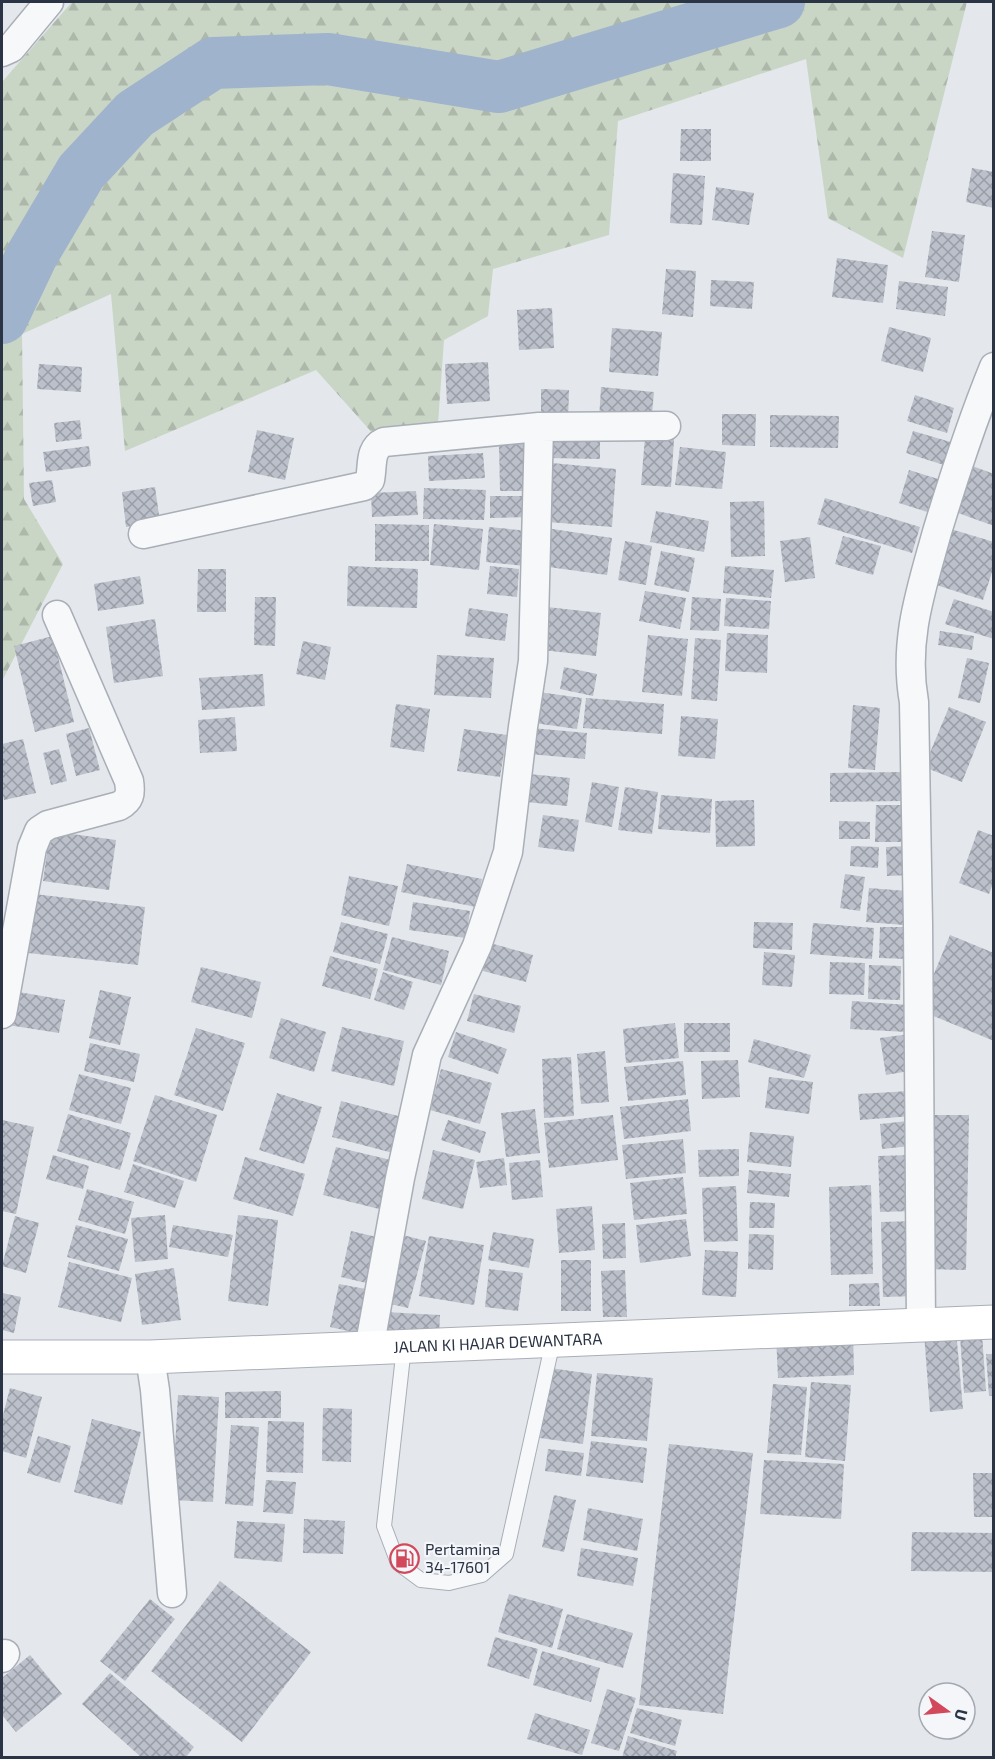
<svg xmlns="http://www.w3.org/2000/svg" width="995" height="1759" font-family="'Exo 2',sans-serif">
  <defs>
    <pattern id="forest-firs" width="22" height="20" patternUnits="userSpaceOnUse" patternTransform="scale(1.5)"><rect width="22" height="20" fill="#c9d6c5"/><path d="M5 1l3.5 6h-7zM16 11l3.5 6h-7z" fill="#adb8ab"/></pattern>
    <pattern id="building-cross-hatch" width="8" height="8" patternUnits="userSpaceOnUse" patternTransform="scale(1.5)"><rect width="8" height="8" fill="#bbc0ca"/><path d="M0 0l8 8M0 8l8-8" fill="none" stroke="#989da6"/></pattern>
  </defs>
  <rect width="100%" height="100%" fill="#e4e7ec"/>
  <path fill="url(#forest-firs)" d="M72,2H967L903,258L828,218L806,59L618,121L609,235L493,269L488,316L444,340L436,451L392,455L316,370L125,451L111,294L22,334L24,499L63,564L2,681V82Z"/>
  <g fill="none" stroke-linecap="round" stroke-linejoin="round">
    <path stroke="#9fb4cc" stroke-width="52" d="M2,318L32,255L81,172L135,114L213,63L328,59L499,87L779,2"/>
  </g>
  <path fill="url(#building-cross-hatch)" d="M681,129H711V161H680Z
    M972,168L994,172V208L966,202Z
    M673,173L705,176L702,225L670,223Z
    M716,187L754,193L749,225L712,220Z
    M932,231L965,235L959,282L925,277Z
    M837,258L888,265L883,303L832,297Z
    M666,269L696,271L693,317L662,314Z
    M711,280L754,282L752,309L710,306Z
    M899,281L948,287L945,316L896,309Z
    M552,308L554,348L519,350L517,310Z
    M889,327L931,338L923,372L881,361Z
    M612,328L662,332L658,376L609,372Z
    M488,362L490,401L447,404L445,364Z
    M39,364L82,367L81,392L37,389Z
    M601,387L654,392L651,424L599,420Z
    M541,389L569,390L568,422H541Z
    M915,395L954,408L947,433L907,421Z
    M722,414H756L755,446L722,445Z
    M770,415L839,416L838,448L770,447Z
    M80,420L82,439L56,442L54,423Z
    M257,430L294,438L285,480L248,472Z
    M913,431L954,443L947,466L906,453Z
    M549,435H600V459L549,458Z
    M645,437L674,439L671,487L641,485Z
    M524,443L525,491H500L499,444Z
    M89,446L91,466L46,472L43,452Z
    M680,447L726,452L722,489L675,485Z
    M483,453L485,478L429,481L428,456Z
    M552,463L616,469L612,527L548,522Z
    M967,464L994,474V526L950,510Z
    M909,470L951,483L940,516L899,503Z
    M52,480L56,502L33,506L29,483Z
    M155,487L160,522L126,527L122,492Z
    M424,488L486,490L484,520L423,519Z
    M416,491L418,515L372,517L371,493Z
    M490,496H530V517L490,518Z
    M825,498L920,527L912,553L817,524Z
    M764,501L765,556L731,557L730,502Z
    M656,511L709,521L704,552L650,542Z
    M375,524L429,525V561H375Z
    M434,524L483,529L479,570L430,565Z
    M489,527L529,531L526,566L486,562Z
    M944,527L994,542V566L983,600L927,582Z
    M546,528L612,538L607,575L541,566Z
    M843,536L881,546L873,575L835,564Z
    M810,537L815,578L785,582L780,541Z
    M625,541L652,546L646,585L618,580Z
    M661,551L695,558L689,592L654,585Z
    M348,566L418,569L417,608L347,606Z
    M490,566L519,569L517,597L487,594Z
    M725,566L774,570L771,598L723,593Z
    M198,569H226V612H197Z
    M140,576L144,604L98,611L94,584Z
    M645,591L686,598L680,629L639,621Z
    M255,597H276L275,646L254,645Z
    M692,597L721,599L719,631L690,630Z
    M726,598L771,601L769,629L724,626Z
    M954,599L994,612V639L945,624Z
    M547,607L601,613L596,656L542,650Z
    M469,608L508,614L505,641L465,636Z
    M155,619L163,676L114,683L106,627Z
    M940,631L974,636L972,650L938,645Z
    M727,633L768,635L767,673L725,671Z
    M648,635L688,639L682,696L642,692Z
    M53,636L74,722L35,732L14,646Z
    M695,638L721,640L717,701L691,699Z
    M303,641L331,647L325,680L296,674Z
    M437,655L494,658L491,698L434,695Z
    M967,658L989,663L980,703L958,698Z
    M564,667L597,674L593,696L560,689Z
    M263,674L265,706L202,710L199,678Z
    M531,691L582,698L577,729L527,722Z
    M586,698L664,704L662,734L583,728Z
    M396,704L430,709L424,752L390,747Z
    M853,705L880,708L875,770L848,768Z
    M949,707L986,722L962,782L924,767Z
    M681,716L718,719L715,759L678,756Z
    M235,717L237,751L200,753L198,720Z
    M89,728L100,770L76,776L66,734Z
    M532,728L587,733L585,759L529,754Z
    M464,729L507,735L500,777L457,771Z
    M23,739L36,793L4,800L2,791V744Z
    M59,749L67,781L51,785L43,753Z
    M903,772V801L830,802V773Z
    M529,774L570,778L567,806L526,802Z
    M592,782L619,787L612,827L585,822Z
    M625,787L658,792L652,834L618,830Z
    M661,795L712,799L710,833L658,829Z
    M754,800L755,846L716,847L715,801Z
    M876,805H905V842H875Z
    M543,815L579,820L574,852L538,847Z
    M839,821L870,822V839H839Z
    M978,830L994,836V881L989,894L959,883Z
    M50,831L116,840L109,890L43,881Z
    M851,846L879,847L878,868L850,866Z
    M910,846L911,875L887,876L886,847Z
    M407,864L482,879L476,907L401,892Z
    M845,874L865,877L860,911L840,908Z
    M349,876L398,886L389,926L341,915Z
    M869,888L907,891L904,925L866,922Z
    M34,894L145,907L138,965L28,953Z
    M413,902L470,911L466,938L409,930Z
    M341,922L388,934L380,964L333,952Z
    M754,922L793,923L792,950L753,948Z
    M813,923L874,928L872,959L810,954Z
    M880,927H908V959L879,958Z
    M950,935L994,953V1041L919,1010Z
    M392,937L449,951L441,985L383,970Z
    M490,943L533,955L526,982L483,971Z
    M764,952L795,955L792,987L762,985Z
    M330,956L378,969L370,999L322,986Z
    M830,962L865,963L864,995L829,994Z
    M869,965L901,966L900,1000L868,999Z
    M201,967L261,982L252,1018L191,1002Z
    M383,972L413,982L404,1010L374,1000Z
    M100,990L131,997L120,1045L89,1038Z
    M13,991L65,1000L59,1033L8,1025Z
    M474,994L521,1006L514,1033L467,1021Z
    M852,1001L908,1005L907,1032L850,1029Z
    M281,1018L326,1032L314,1072L269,1058Z
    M675,1023L679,1058L626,1063L623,1029Z
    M684,1023H730V1052H684Z
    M342,1027L404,1041L394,1086L331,1071Z
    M196,1028L245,1043L223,1111L174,1095Z
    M456,1032L507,1049L498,1074L448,1057Z
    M910,1034L915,1070L886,1075L880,1038Z
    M754,1039L811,1055L804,1078L748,1062Z
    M90,1043L140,1054L134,1082L84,1071Z
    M605,1051L609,1102L581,1104L577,1054Z
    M571,1057L574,1116L544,1118L542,1059Z
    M738,1060L740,1097L702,1099L701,1061Z
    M683,1061L686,1095L628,1101L624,1067Z
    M441,1069L492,1083L480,1124L430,1110Z
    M79,1074L131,1088L121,1124L69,1110Z
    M769,1077L813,1082L809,1114L765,1108Z
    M910,1091L912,1116L860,1120L858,1094Z
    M277,1093L322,1107L304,1164L259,1150Z
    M155,1095L217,1115L196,1182L133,1161Z
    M688,1099L691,1131L624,1139L620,1107Z
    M341,1101L402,1117L393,1153L332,1137Z
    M535,1109L540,1153L506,1157L501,1113Z
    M68,1114L131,1133L120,1170L57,1151Z
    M613,1115L618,1160L549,1168L544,1123Z
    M926,1115H969L966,1270L924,1269Z
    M2,1120L34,1127L16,1214L2,1211Z
    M448,1120L486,1132L480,1153L441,1140Z
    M917,1120L920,1145L882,1149L880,1124Z
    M750,1132L794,1136L791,1167L747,1162Z
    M683,1139L686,1173L626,1179L622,1145Z
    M336,1147L391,1160L379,1209L323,1195Z
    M739,1149V1176L699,1177L698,1150Z
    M433,1150L475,1160L463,1209L422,1199Z
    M53,1155L89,1166L83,1189L46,1179Z
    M912,1155L914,1211L880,1212L878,1156Z
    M245,1157L305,1174L293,1216L233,1199Z
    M504,1158L507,1185L480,1188L476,1162Z
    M540,1160L543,1197L512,1200L509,1163Z
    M133,1164L184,1181L175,1208L124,1192Z
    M749,1170L791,1174L789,1197L747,1193Z
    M683,1177L687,1214L634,1220L630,1183Z
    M871,1185L873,1274L831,1275L829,1187Z
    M736,1186L738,1241L704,1242L702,1188Z
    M87,1189L134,1202L125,1234L78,1220Z
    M750,1202L775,1203L774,1228H749Z
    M592,1206L595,1250L559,1253L556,1209Z
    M165,1215L168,1259L135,1262L131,1218Z
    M238,1215L278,1220L268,1306L228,1301Z
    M15,1216L39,1223L26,1273L2,1266Z
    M686,1219L691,1256L640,1263L636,1225Z
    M916,1221L918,1296L883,1297L881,1222Z
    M625,1223L626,1258L603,1259L602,1224Z
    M76,1225L128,1239L119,1271L67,1257Z
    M173,1225L233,1235L228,1257L169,1247Z
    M351,1231L385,1239L375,1285L341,1277Z
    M493,1232L534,1239L529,1268L488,1260Z
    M749,1234L774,1235L773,1270L748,1269Z
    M403,1235L426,1241L408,1308L386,1303Z
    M429,1236L484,1245L474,1305L419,1296Z
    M705,1250L738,1252L736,1297L702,1295Z
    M561,1260H591V1311H561Z
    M69,1262L132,1278L121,1322L58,1307Z
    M174,1268L181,1320L142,1325L135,1274Z
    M489,1269L523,1273L518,1311L485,1307Z
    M625,1270L627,1317H603L601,1271Z
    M879,1283L880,1306H849V1284Z
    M339,1284L371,1290L362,1334L330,1327Z
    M2,1293L21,1297L14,1333L2,1330Z
    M385,1312L440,1315L439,1337L384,1334Z
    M956,1330L963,1409L930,1412L924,1333Z
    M853,1331L854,1375L778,1378L776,1335Z
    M982,1334L986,1391L964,1393L960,1336Z
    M986,1354H994V1396H989Z
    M550,1368L592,1374L583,1444L540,1438Z
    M597,1373L653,1378L647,1441L591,1436Z
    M811,1382L851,1385L845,1461L805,1457Z
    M773,1384L807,1387L801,1455L767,1453Z
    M10,1388L42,1397L26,1458L2,1451V1419Z
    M281,1391V1418H225V1392Z
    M178,1395L219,1397L213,1502L172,1500Z
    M323,1408L352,1409L351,1462L322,1461Z
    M92,1419L141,1432L122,1505L74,1492Z
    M268,1421L304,1422L303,1473L266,1472Z
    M231,1425L259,1427L253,1506L225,1504Z
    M38,1436L71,1446L60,1483L27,1473Z
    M591,1441L647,1448L643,1483L586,1476Z
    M669,1444L753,1453L723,1714L639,1705Z
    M548,1449L584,1453L581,1476L545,1471Z
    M764,1460L844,1464L841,1519L760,1514Z
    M973,1473H994V1517H974Z
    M266,1480L296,1482L293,1514L263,1512Z
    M554,1495L576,1500L564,1552L542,1547Z
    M588,1508L643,1519L637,1551L583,1540Z
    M304,1519L345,1521L343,1554L303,1553Z
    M237,1521L285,1524L282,1562L234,1558Z
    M912,1532L994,1533V1572L911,1571Z
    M581,1548L638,1558L633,1586L577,1576Z
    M220,1581L311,1652L242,1742L151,1671Z
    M509,1594L563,1609L552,1648L498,1632Z
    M150,1599L175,1619L125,1681L100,1661Z
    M567,1614L633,1633L623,1668L557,1649Z
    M495,1637L538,1649L529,1679L487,1666Z
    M542,1651L600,1668L591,1702L533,1685Z
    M30,1655L62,1694L16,1732L2,1715V1678Z
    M110,1673L194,1747L185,1758H142L82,1704Z
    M607,1689L636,1698L619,1751L591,1743Z
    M637,1708L682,1720L675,1746L630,1733Z
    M535,1713L590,1730L582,1755L527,1739Z
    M628,1736L677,1751L675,1758H622Z"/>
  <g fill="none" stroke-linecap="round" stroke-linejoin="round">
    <defs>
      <path id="lane" d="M404,1347L384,1526L398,1563L421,1580L449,1583L482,1575L506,1554L553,1341"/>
      <path id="street" d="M2,52L11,48L49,2
        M143,534L364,486L370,480C373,465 369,449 384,442L539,427L666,426
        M2,1014L32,848L39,831L48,825L119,806C130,800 131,794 129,781L57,615
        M921,1324L918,923L914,702C903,641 921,590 937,532C954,476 972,421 994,367
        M369,1349L400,1178L427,1055L477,946L508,852L523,727L533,661L539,427
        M150,1357L155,1390L172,1593
        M2,1658L5,1654"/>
      <g id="secondary">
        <path id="s1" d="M2,1357H150L994,1322"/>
      </g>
    </defs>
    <use href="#lane" stroke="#a9aeb7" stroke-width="16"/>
    <use href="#street" stroke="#a9aeb7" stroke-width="31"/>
    <use href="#secondary" stroke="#a9aeb7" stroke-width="35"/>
    <use href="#lane" stroke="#f7f8fa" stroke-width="14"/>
    <use href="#street" stroke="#f7f8fa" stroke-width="28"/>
    <use href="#secondary" stroke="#fff" stroke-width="33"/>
  </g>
  <defs>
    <symbol id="fuel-ring" viewBox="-11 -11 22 22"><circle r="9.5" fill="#f4f6f9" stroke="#d1495b" stroke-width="1.5"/><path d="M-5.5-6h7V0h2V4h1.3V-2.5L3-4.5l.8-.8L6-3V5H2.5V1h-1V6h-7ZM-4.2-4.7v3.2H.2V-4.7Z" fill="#d1495b"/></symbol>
  </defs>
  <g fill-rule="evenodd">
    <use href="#fuel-ring" x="388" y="1542" width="33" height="33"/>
  </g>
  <g text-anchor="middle" stroke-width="4.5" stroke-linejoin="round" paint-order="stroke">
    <g font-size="16" fill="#2b3445" stroke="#f4f6f9">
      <text dy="6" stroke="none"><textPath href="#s1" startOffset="496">JALAN KI HAJAR DEWANTARA</textPath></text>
    </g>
    <g font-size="16" fill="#2b3445" stroke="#f4f6f9" text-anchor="start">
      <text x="425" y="1555">Pertamina<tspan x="425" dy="18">34-17601</tspan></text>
    </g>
  </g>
  <rect width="995" height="1759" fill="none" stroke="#2b3445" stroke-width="6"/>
  <g transform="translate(947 1711) rotate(105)"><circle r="28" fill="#f4f6f9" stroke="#a4a8b1" stroke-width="1.5"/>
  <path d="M0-4.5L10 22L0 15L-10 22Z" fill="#d1495b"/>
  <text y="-9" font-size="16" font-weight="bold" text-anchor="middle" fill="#2b3445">U</text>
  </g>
</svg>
